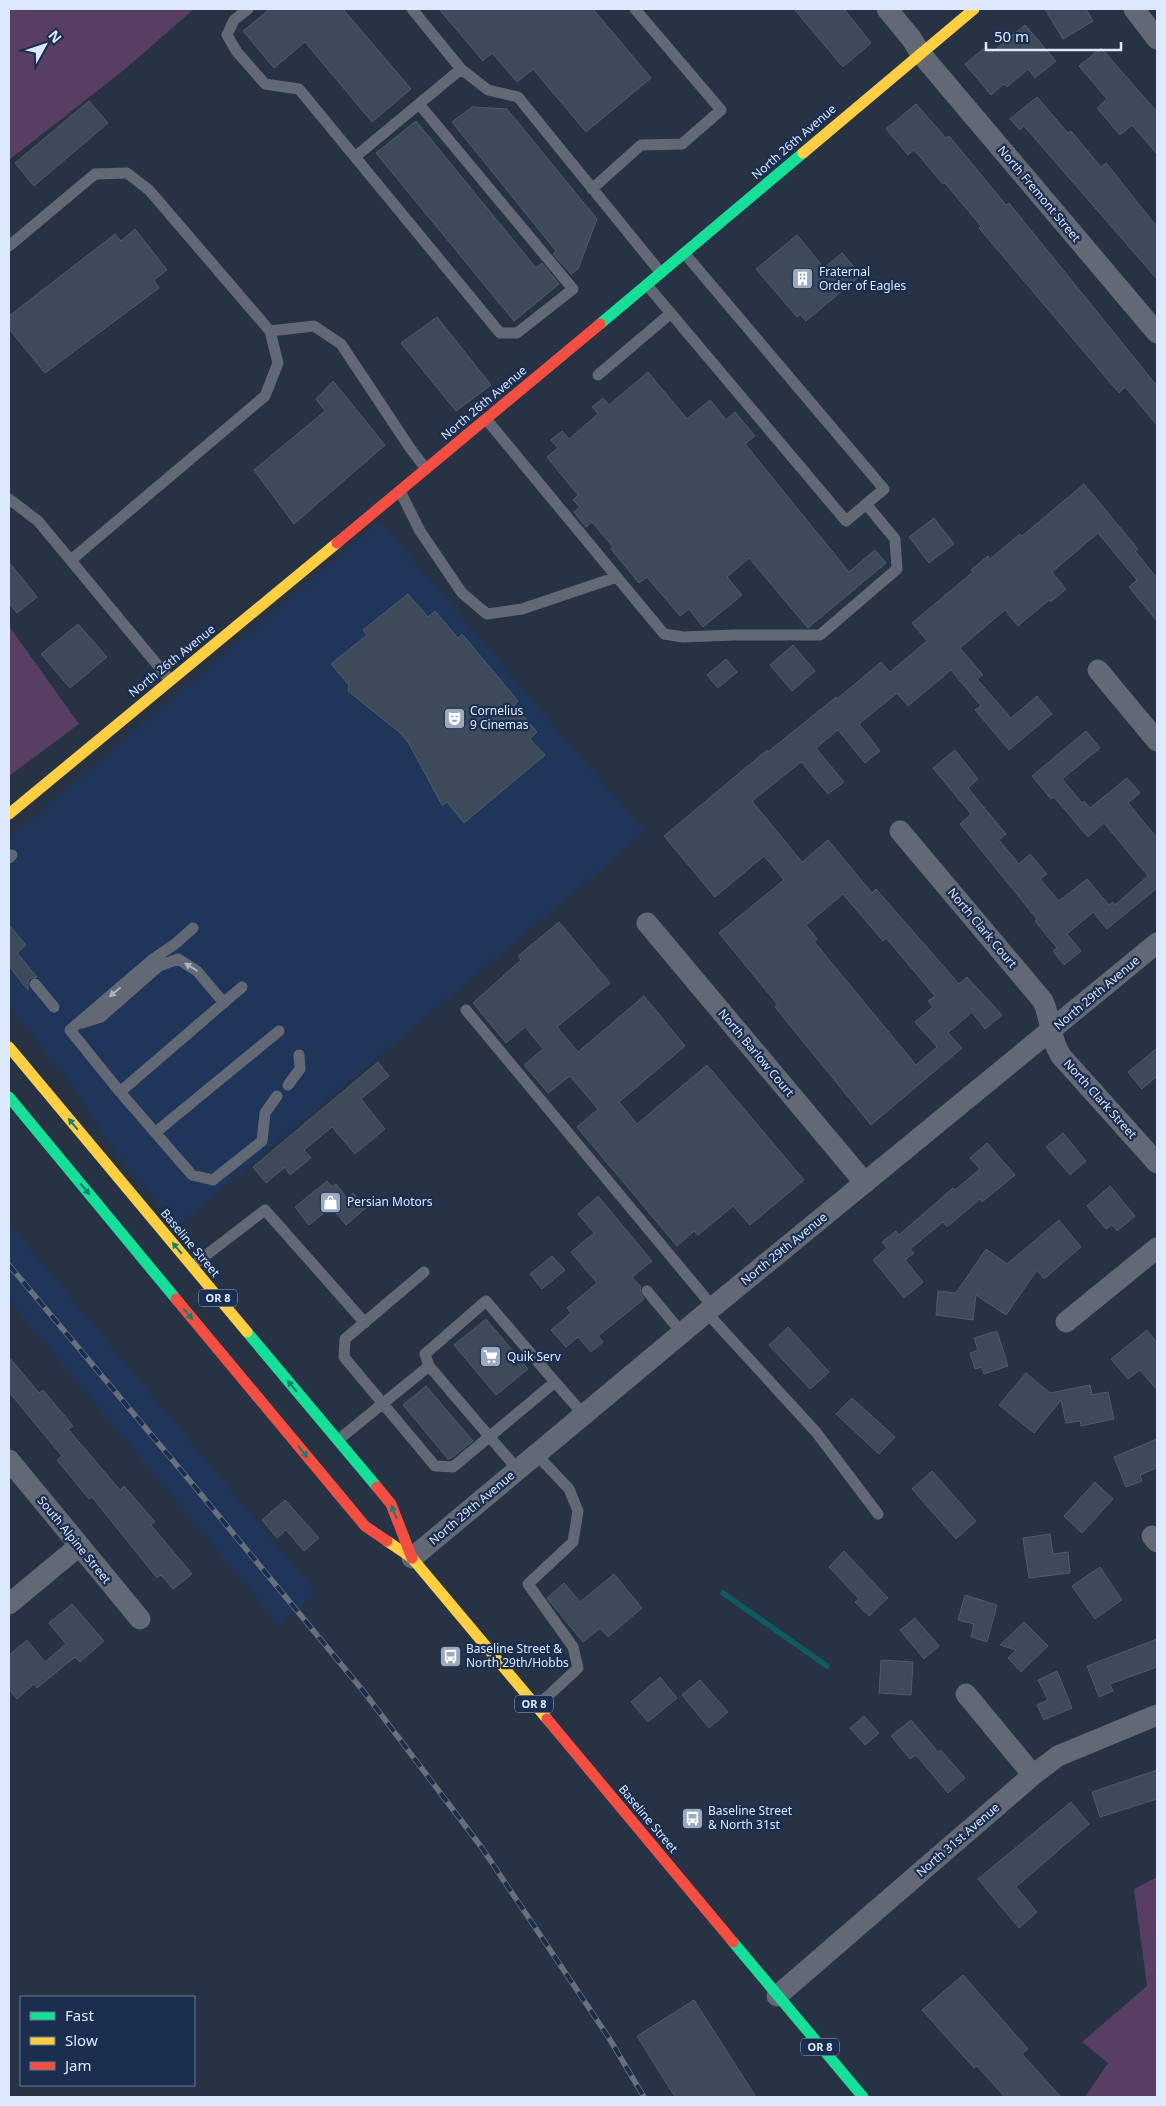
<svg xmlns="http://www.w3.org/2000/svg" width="1166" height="2106" font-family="'Noto Sans',sans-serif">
  <rect width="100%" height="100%" fill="#273244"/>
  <path fill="#20355a" d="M380,521L645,832L177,1227L115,1152L66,1077L9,1007V838Z
    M9,1223L317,1593L279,1625L9,1300Z"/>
  <path fill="#583e61" d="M9,9H194L124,70L9,160Z
    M9,626L79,724L9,776Z
    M1157,1877V2097H1085L1108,2063L1082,2042L1147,1986L1134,1889Z"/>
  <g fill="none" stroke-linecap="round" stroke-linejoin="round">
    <path stroke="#0e5a5f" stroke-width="5.5" d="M723,1593L827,1666"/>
  </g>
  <path fill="#3d4a59" stroke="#4e5b6a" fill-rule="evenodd" d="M270,9H343L411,89L372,122L305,42L274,68L243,31Z
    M439,9H593L651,78L586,132L533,69L517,82L492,53L483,61Z
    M794,9H844L871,43L843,67Z
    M1045,9H1086L1093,21L1063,39Z
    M1025,25L1056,61L1035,78L1028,69L1007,87L1004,84L991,95L965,64L986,47L991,53Z
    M1101,48L1157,112V154L1132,125L1120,135L1097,108L1107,99L1079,66Z
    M1037,97L1068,133L1071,131L1101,167L1106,163L1157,227V279L1024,126L1020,130L1010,119Z
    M89,101L108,123L34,186L15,163Z
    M916,104L946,138L949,136L1006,205L1009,203L1157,386V425L1125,387L1119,393L979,228L981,226L945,183L943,184L914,150L908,155L886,129Z
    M472,107L507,109L597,219L578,269L571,274L553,254L556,251L452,122Z
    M416,121L536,268L542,263L559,284L514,321L376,153Z
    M135,229L167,270L154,280L159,288L45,373L9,329V316L115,234L121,241Z
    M797,235L824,268L842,253L861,275L806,321L800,314L797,317L756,269Z
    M437,317L491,385L456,411L401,343Z
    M648,372L687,419L710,400L726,420L735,412L755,436L745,444L849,572L875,550L886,563L808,628L749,558L727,577L742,595L703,627L689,609L680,616L647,577L639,583L611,549L613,547L592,522L586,527L574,512L580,507L573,500L578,495L547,457L558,448L551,440L562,431L569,439L598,414L592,407L603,398L609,405Z
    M333,381L385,445L294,524L254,470L325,411L316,399Z
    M1084,484L1138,549L1135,551L1157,578V621L1129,587L1137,580L1098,533L1052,572L1066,589L1051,602L1049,600L1018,626L1005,610L960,648L983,675L977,679L1011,718L1037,696L1052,714L1009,750L975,710L981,706L951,670L908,706L897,693L859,724L880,751L865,763L838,730L816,748L844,782L828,794L801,762L752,801L802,862L828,840L872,893L876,889L959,984L967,977L1002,1015L985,1029L972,1012L948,1033L962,1048L871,1125L775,1007L778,1005L719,933L784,880L764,856L715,897L664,836L767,750L768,752L836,697L837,699L881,662L890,672L927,641L912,623L973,572L971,570L988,556L990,559L1020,534L1022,536ZM843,894L883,941L886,938L935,996L928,1001L933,1007L915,1022L937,1047L916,1065L830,961L814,941L817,939L806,925Z
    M934,518L954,544L929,563L909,537Z
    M9,562L37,597L17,613L9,603Z
    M408,594L428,617L435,611L458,638L462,634L518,701L514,705L537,732L530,739L545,755L464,823L447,802L442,805L408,742L399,732L348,691L349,685L331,664L367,635L363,630Z
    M78,624L107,657L70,688L41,654Z
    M793,645L815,671L792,691L770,665Z
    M726,659L737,672L718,688L707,675Z
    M1086,731L1100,748L1062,779L1082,803L1084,801L1090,808L1127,778L1140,793L1128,803L1157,838V888L1107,929L1093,912L1067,934L1081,951L1064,965L1053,951L1057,948L1035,921L1037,919L960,824L971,814L933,768L955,750L978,779L968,788L1006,834L999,840L1019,864L1030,854L1047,874L1040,879L1059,901L1087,879L1109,905L1113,902L1115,905L1148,876L1104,823L1088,837L1054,797L1051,799L1032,776Z
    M559,922L610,983L557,1027L578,1052L644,996L685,1046L619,1102L637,1124L707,1065L804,1180L750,1225L733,1206L698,1235L694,1231L677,1246L577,1127L598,1109L570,1076L548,1093L524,1065L543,1049L525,1027L506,1043L473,1003L521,960L518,956Z
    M9,925L26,945L17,953L37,977L31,978L28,981V990L9,966Z
    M1157,1048V1076L1142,1089L1128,1072Z
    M378,1062L389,1076L361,1099L385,1129L355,1154L332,1127L304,1150L311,1158L290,1175L285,1167L266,1183L253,1167Z
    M1063,1133L1086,1161L1070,1175L1046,1147Z
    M987,1143L1015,1175L982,1202L980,1199L947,1227L943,1222L910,1249L914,1253L905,1260L923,1282L904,1298L873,1260L887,1248L882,1242L896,1231L899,1235L953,1188L955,1190L980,1169L970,1158Z
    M327,1181L332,1187L336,1184L347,1198L353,1193L366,1208L346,1225L331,1207L309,1225L295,1207Z
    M1110,1186L1135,1216L1117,1231L1112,1225L1106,1229L1087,1206Z
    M598,1196L652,1261L632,1277L641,1287L640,1293L644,1299L598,1336L603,1342L591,1352L578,1337L566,1347L551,1330L571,1313L567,1308L597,1283L571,1252L594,1233L578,1214Z
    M1059,1220L1081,1247L1044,1279L1037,1270L1006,1315L976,1295L973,1320L936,1315L938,1291L956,1293L986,1249L1007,1264Z
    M552,1256L565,1270L542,1289L530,1274Z
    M486,1319L528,1369L496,1395L454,1345Z
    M788,1327L829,1372L810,1389L769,1345Z
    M1147,1330L1157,1343V1390L1140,1370L1128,1379L1111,1359Z
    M997,1331L1008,1366L984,1374L982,1367L975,1369L970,1353L978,1350L974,1338Z
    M9,1357L39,1393L43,1390L73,1426L68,1429L120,1490L124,1486L155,1522L151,1525L192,1574L173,1589L161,1575L157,1578L92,1497L89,1499L57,1460L62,1456L9,1392Z
    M1026,1373L1050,1393L1090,1385L1092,1395L1108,1392L1114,1419L1081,1426L1080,1421L1066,1423L1061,1400L1034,1433L999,1405Z
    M426,1386L473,1441L450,1459H448L403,1405Z
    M852,1398L895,1437L879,1454L836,1414Z
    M1157,1439V1468L1140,1475L1142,1481L1126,1487L1114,1457Z
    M932,1471L976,1521L956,1539L912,1489Z
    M1095,1482L1113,1499L1082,1533L1064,1516Z
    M285,1500L319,1538L304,1551L286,1530L277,1538L262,1520Z
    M1050,1534L1053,1554L1068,1552L1070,1573L1029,1578L1023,1538Z
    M844,1551L888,1598L869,1616L855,1602L859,1599L829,1567Z
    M1100,1567L1122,1600L1095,1619L1072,1586Z
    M614,1574L642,1608L608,1637L600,1628L583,1642L547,1598L564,1583L580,1602Z
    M965,1595L997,1605L987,1642L971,1637L974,1624L958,1620Z
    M72,1604L104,1641L80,1662L75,1657L37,1688L34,1684L17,1699L9,1689V1655L27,1640L45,1662L66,1644L49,1623Z
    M915,1618L939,1646L924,1659L900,1630Z
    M1024,1622L1048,1646L1021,1672L1008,1658L1016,1650L1000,1645Z
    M1157,1639V1667L1110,1684L1113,1691L1099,1697L1087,1666Z
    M881,1660L913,1662L911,1695L879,1693Z
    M1057,1671L1072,1708L1044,1720L1037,1705L1048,1700L1038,1680Z
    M660,1677L677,1698L648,1722L631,1702Z
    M700,1680L728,1712L709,1728L682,1695Z
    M864,1716L879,1733L865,1745L850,1728Z
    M911,1720L938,1752L941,1750L965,1778L948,1793L916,1755L910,1759L891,1736Z
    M1157,1770V1799L1100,1817L1092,1792Z
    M1071,1802L1089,1824L1016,1887L1037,1912L1019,1928L978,1879Z
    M963,1975L1028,2049L1022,2054L1061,2097H1005L977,2066L974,2068L922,2010Z
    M694,2000L756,2097H675L637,2036Z"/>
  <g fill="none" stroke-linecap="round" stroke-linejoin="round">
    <path stroke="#626975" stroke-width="11" d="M248,9L234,20L227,35L237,52L265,84L299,89L500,333H517L573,289L419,104
      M412,9L461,69L488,90L518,97L661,273
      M355,157L461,69
      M592,189L641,145L682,144L721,110L635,9
      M9,246L95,174L127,173L149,190L270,331L278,363L265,396L71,560
      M647,285L846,521L884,489L685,254
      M270,331L314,326L341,344L410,448L426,469
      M598,375L671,313
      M486,419L664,634L683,637L734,635H820L897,569L895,539L866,504
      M400,491L420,531L462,593L487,614L522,609L617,577
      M9,499L38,521L170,680
      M9,858L12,855
      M193,928L175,944L153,959L70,1030L120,1092L192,1175L213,1180L262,1141L265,1113L277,1096
      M35,984L54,1007
      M466,1010L713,1307
      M82,1023L101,1017L159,966L178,959L197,971L224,1003
      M288,1085L300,1069L299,1055
      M120,1092L242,987
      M156,1132L279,1031
      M192,1266L265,1210L365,1323
      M424,1272L345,1339L344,1357L435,1466L453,1467L555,1382L486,1301L425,1354L429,1366
      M647,1291L682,1333
      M707,1313L816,1432L878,1514
      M555,1382L584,1415
      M338,1440L429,1366L518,1470
      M536,1454L569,1489L578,1511L573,1542L528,1584L573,1647L578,1668L536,1707"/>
    <path stroke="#626975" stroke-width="21" d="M887,9L911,38L921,54L1157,333
      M1134,9L1157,39
      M1098,670L1157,741
      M900,831L1043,1001C1051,1019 1050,1039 1061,1056L1157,1163
      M647,923L865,1183
      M1066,1322L1157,1248
      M9,1460L140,1619
      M1152,1536L1157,1542
      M412,1558L713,1307L1157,943
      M9,1604L79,1546
      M966,1694L1033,1775
      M777,1996L1033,1775L1058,1756L1157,1715"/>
    <path stroke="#16e098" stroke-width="11" d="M600,324L803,153
      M9,1097L176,1299
      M247,1332L377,1487
      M733,1942L863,2097"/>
    <path stroke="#ffcf43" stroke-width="11" d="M803,153L974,9
      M9,814L337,543
      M9,1047L247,1332
      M387,1541L412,1558L547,1719"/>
    <path stroke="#f24e42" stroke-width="11" d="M337,543L600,324
      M176,1299L365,1526L387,1541
      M377,1487L391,1504L412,1558
      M547,1719L733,1942"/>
    <defs>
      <path id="rail" d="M9,1265L185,1475L364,1692L482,1848L609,2038L644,2097"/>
    </defs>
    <use href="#rail" stroke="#68707c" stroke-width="5.5"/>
    <use href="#rail" stroke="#1b2e50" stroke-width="4" stroke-dasharray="11" stroke-linecap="butt"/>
  </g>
  <defs><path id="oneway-solid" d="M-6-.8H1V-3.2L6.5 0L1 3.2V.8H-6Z" transform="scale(1.25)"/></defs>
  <g fill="#abb5c7">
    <use href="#oneway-solid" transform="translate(191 967) rotate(-149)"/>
    <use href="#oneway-solid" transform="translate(115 992) rotate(140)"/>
  </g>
  <g fill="#197e70">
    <use href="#oneway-solid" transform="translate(73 1124) rotate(-130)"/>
    <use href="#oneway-solid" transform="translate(85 1189) rotate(50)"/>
    <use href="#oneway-solid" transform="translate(177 1248) rotate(-130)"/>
    <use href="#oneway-solid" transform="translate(188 1314) rotate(50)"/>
    <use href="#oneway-solid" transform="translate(292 1386) rotate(-130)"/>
    <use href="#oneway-solid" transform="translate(303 1452) rotate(50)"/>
    <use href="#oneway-solid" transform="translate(394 1512) rotate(-112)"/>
  </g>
  <defs>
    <symbol id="building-square" viewBox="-11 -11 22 22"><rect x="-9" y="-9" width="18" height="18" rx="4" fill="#9ca8bd" stroke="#1b2e50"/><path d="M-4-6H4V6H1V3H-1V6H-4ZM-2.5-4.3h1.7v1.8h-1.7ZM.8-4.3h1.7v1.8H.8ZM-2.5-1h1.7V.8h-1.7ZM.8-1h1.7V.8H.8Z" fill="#fff"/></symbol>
    <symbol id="theatre-square" viewBox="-11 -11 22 22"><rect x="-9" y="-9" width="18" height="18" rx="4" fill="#9ca8bd" stroke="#1b2e50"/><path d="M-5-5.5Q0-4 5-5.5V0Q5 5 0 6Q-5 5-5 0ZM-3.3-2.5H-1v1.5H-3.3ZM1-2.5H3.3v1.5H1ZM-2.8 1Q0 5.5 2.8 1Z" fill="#fff"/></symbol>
    <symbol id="shop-square" viewBox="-11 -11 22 22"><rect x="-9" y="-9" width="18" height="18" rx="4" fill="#9ca8bd" stroke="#1b2e50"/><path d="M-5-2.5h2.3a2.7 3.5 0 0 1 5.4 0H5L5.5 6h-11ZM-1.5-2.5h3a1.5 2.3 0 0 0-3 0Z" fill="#fff"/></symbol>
    <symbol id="supermarket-square" viewBox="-11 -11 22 22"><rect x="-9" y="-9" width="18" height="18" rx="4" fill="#9ca8bd" stroke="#1b2e50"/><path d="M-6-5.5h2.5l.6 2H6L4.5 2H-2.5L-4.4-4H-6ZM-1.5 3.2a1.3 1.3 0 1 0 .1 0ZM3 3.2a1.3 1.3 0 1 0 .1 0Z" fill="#fff"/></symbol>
    <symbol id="bus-square" viewBox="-11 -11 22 22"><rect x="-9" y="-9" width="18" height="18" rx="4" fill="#9ca8bd" stroke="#1b2e50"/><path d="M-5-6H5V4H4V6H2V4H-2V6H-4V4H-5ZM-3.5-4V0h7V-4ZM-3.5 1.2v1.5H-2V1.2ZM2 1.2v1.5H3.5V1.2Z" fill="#fff"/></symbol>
  </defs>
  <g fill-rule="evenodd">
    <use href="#building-square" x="790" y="266" width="25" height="25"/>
    <use href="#theatre-square" x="442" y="706" width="25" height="25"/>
    <use href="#shop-square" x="318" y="1190" width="25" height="25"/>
    <use href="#supermarket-square" x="478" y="1344" width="25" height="25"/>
    <use href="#bus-square" x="438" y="1644" width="25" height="25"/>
    <use href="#bus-square" x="680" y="1806" width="25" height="25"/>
  </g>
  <g text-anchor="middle" stroke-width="4.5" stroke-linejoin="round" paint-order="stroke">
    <g fill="#1b2e50" stroke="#a1b0ca" stroke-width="1">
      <rect x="199" y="1289.5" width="38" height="17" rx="4"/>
      <rect x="515" y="1695.5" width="38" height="17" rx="4"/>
      <rect x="801" y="2038.5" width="38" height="17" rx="4"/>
    </g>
    <g font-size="11" font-weight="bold" fill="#dbe8fe">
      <text x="218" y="1302">OR 8</text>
      <text x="534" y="1708">OR 8</text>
      <text x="820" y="2051">OR 8</text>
    </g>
    <g font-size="12" fill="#dbe8fe" stroke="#1b2e50">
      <text transform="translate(794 142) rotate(-41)" y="4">North 26th Avenue</text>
      <text transform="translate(1039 194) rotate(50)" y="4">North Fremont Street</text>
      <text transform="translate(484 403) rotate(-40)" y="4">North 26th Avenue</text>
      <text transform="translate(172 661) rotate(-39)" y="4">North 26th Avenue</text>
      <text transform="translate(982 928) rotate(50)" y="4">North Clark Court</text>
      <text transform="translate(1097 993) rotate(-40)" y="4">North 29th Avenue</text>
      <text transform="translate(756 1053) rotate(50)" y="4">North Barlow Court</text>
      <text transform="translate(1100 1099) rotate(48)" y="4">North Clark Street</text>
      <text transform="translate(190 1243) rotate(50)" y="4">Baseline Street</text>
      <text transform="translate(784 1249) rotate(-39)" y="4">North 29th Avenue</text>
      <text transform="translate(472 1508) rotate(-40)" y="4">North 29th Avenue</text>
      <text transform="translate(74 1540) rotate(51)" y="4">South Alpine Street</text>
      <text transform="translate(648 1819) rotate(50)" y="4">Baseline Street</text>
      <text transform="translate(958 1840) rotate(-41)" y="4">North 31st Avenue</text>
    </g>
    <g font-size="12" fill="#dbe8fe" stroke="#1b2e50" text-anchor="start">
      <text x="819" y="276">Fraternal<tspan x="819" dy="14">Order of Eagles</tspan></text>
      <text x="470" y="715">Cornelius<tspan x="470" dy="14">9 Cinemas</tspan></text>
      <text x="347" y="1206">Persian Motors</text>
      <text x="507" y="1361">Quik Serv</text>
      <text x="466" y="1653">Baseline Street &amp;<tspan x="466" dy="14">North 29th/Hobbs</tspan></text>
      <text x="708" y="1815">Baseline Street<tspan x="708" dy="14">&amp; North 31st</tspan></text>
    </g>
  </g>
  <rect width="1166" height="2106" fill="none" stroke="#dbe8fe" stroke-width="20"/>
  <rect x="20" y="1996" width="175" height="90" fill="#1b2e50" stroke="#687896"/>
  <rect x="30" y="2012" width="25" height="8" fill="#16e098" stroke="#687896"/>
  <text x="65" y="2021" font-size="15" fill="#dbe8fe">Fast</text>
  <rect x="30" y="2037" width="25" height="8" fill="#ffcf43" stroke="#687896"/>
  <text x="65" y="2046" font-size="15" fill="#dbe8fe">Slow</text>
  <rect x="30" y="2062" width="25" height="8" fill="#f24e42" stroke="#687896"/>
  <text x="65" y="2071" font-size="15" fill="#dbe8fe">Jam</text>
  <g transform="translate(45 45) rotate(50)" stroke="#1b2e50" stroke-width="4" paint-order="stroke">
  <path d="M0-4L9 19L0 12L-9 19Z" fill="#dbe8fe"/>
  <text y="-8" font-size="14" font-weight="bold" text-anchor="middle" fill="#dbe8fe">N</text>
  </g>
  <path d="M986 42v8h135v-8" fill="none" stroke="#dbe8fe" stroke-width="2.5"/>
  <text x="994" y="42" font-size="15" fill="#dbe8fe" stroke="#1b2e50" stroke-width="4" paint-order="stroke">50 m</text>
</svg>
